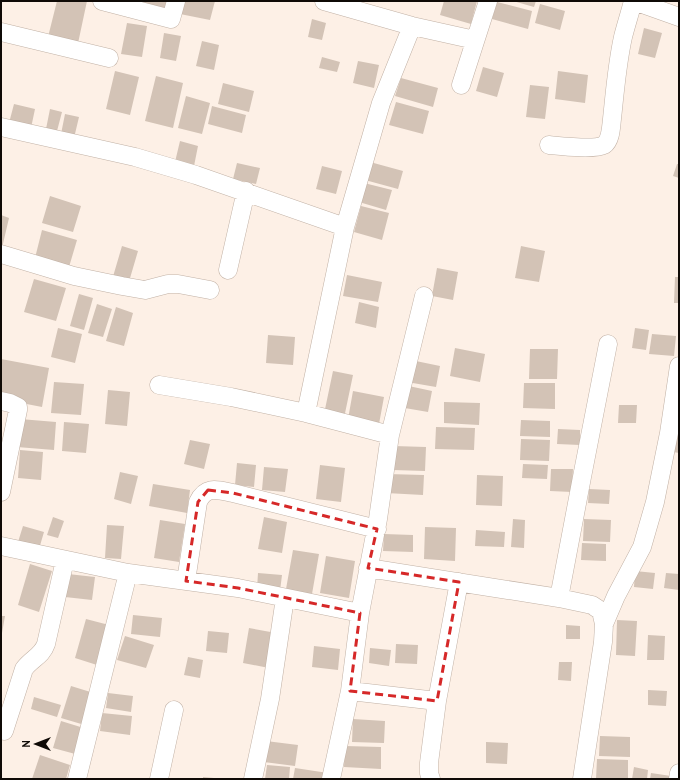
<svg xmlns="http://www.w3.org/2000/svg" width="680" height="780" font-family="'PT Sans',sans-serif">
  <rect width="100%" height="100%" fill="#fdf0e6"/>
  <path fill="#d3c3b6" d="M57,1H87L77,48L47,41Z
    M138,1H168L166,9L138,3Z
    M183,1H215L210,20L180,14Z
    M444,1H477L471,24L440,15Z
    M513,1H536L534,7Z
    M497,2L532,11L528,29L492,19Z
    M540,4L565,11L560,30L535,23Z
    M312,19L326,23L322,40L308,37Z
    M127,23L147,26L142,57L121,54Z
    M644,28L662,33L655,58L638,54Z
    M164,33L181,36L176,61L160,58Z
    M202,41L219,45L214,70L196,66Z
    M322,57L340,62L337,72L319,68Z
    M358,61L379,65L374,88L353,83Z
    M483,67L504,73L497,97L476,91Z
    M115,71L139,77L130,115L106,109Z
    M558,71L588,75L585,103L555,99Z
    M156,76L183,83L173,128L145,121Z
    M401,78L438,88L433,107L395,96Z
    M223,83L254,91L249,112L218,104Z
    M530,85L549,87L545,119L526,117Z
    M186,96L210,103L202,134L178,128Z
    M396,102L429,111L423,134L389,125Z
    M14,104L35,109L31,128L9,123Z
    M212,106L246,115L242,133L208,124Z
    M50,109L62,112L57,131L46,129Z
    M65,114L79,117L74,138L61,134Z
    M180,141L198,146L194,166L175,162Z
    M370,162L403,171L398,189L365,180Z
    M237,163L260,168L256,184L233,179Z
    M677,164H679V178L673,176Z
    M322,166L342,171L336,194L316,189Z
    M364,183L392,190L386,210L359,202Z
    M50,196L81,206L73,232L42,223Z
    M361,206L389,213L382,240L354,232Z
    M1,215L9,218L2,248H1Z
    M42,230L77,240L69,267L35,258Z
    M122,246L138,251L128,285L112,280Z
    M521,246L545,251L539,282L515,278Z
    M437,268L458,272L453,300L432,296Z
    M347,275L382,282L378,302L343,296Z
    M675,277H679V303H674Z
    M34,279L66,288L56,321L24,312Z
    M79,294L93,298L84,330L70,326Z
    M359,302L379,307L376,328L355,323Z
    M97,304L112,309L103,337L88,333Z
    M116,307L133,313L124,346L106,341Z
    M58,328L82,334L75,363L51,357Z
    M635,328L649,330L646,350L632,348Z
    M652,334L676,336L674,356L649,354Z
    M268,335L295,337L293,365L266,363Z
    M455,348L485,354L480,382L450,376Z
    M530,349H558L557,379H529Z
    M1,359L49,368L42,407L1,399Z
    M411,360L440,366L436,387L407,382Z
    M333,371L353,375L344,418L324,414Z
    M54,382L84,384L81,415L51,413Z
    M524,383H555V409L523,408Z
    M404,385L432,391L428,412L399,407Z
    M108,390L130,392L127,426L105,424Z
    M353,391L384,397L379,424L348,419Z
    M444,402L480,403L479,425L444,423Z
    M619,405H637L636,423H618Z
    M20,419L56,422L54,450L17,447Z
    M521,420L550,421V437L520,436Z
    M64,422L89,424L86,453L62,451Z
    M436,427L475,428L474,450L435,449Z
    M558,429L580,430V445L557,444Z
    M675,433L679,434V453L673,452Z
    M521,439L550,440L549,461L520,460Z
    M190,440L210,444L204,469L184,464Z
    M394,446L426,447L425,471L393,470Z
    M20,450L43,452L41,480L18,478Z
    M237,463L256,465L254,487L235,485Z
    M523,464L548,465L547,479L522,478Z
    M320,465L345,468L341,502L316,499Z
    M264,467L288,469L285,492L262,490Z
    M551,469H573L572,492L550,491Z
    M120,472L138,476L131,504L114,499Z
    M387,474L424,475L423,495L386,493Z
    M477,475L503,476L502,506L476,505Z
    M153,484L190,490L187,513L149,506Z
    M589,489L610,490L609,504L588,503Z
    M53,517L64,521L58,538L47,535Z
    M264,517L287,522L282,553L258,549Z
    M513,519L525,520L524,548L511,547Z
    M584,519L611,520L610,542L583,541Z
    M160,520L185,524L179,562L154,558Z
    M107,525L124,526L121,559L105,558Z
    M23,526L44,532L39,549L18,542Z
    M425,527L456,528L455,561L424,559Z
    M476,530L505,532L504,547L475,546Z
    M384,534L413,535V552L383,551Z
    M582,543L606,544V561L581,560Z
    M293,550L319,554L312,594L286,589Z
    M326,556L355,561L349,598L320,593Z
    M30,564L52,571L39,612L18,605Z
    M635,571L655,573L653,589L634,587Z
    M258,573L282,575L280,591L257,589Z
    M666,573L679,574V590L664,588Z
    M68,574L95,577L92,600L65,597Z
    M133,615L162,618L160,637L131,634Z
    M1,616H5L2,633L1,632Z
    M86,619L109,625L97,665L75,658Z
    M617,620L637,621L635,656L616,655Z
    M566,625L580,626V639H566Z
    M249,628L276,633L269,668L243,663Z
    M208,631L229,633L227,653L206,651Z
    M648,635L665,636L664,660H647Z
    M125,636L154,645L146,668L117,660Z
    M396,644L418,645L417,664L395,663Z
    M314,646L340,649L338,670L312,667Z
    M370,648L391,650L389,666L369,663Z
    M188,657L203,660L200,678L184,675Z
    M559,662H572L571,681L558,680Z
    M71,686L97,694L88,726L61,718Z
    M648,690L667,691L666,706L648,705Z
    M108,693L133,696L131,712L106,708Z
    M34,697L61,705L57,717L31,709Z
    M102,713L132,716L130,735L100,731Z
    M353,719L385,721L384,743L352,742Z
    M61,721L87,729L79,755L53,748Z
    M600,736L630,737V757L599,756Z
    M266,741L298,745L295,766L264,762Z
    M486,742L508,743L507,764L486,763Z
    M345,746L381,747V769L344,767Z
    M40,755L70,765L66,779H32Z
    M597,759L628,760V779H596Z
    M267,765L290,767L289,779H265Z
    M634,767L648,770L647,779H632Z
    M295,768L328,773L327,779H293Z
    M651,773L671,776V779H650Z
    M203,777L214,778V779H203Z"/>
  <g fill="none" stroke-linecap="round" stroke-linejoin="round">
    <defs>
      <path id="minor" d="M102,1L171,19L176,1
        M324,1L412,26L475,40
        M634,1L679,17
        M1,32L109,58
        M461,85L488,1
        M1,127L135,157L196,175L345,227L306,413
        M549,145C560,146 595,150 604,145C611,140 611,127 612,119C615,91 617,64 623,37C626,25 630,13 633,1
        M345,227L381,103L412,26
        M1,254L74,276L122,286L145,290L168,284H178L210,290
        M228,270L246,191
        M159,385L231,397L306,413L390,435L378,519L360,613L350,691
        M1,401L10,403L18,407V410L1,492
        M390,435L424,296
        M1,546L128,573L238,588L360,613
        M368,568L559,598L592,605L601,611L604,624L603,642L582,779
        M186,581L198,502C206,485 218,490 233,493L377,529
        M559,598L582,477L608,344
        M604,624L616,596L642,547L655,502L669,433L679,366
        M437,701L459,582
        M4,731L24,669C31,659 42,656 46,644L65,560
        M77,779L128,573
        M159,779L174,710
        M253,779L270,699L285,598
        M331,779L350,691L437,701L429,763V773L431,779
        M678,779L679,773"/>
    </defs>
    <use href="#minor" stroke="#c1b1a5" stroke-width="19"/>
    <use href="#minor" stroke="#fff" stroke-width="18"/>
  </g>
  <path fill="none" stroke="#d62828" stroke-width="3" stroke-dasharray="8 5" stroke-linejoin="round" d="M208,490L233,493L377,529L368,568L459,582L437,701L350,691L360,613L238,588L186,581L198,502Z"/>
  <rect width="680" height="780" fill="none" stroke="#0f0a06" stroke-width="4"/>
  <g transform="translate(36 744) rotate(270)" stroke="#fdf0e6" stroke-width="3" paint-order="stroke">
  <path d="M0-3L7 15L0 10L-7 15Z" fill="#0f0a06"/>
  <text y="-6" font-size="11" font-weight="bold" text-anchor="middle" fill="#0f0a06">N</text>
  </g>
</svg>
